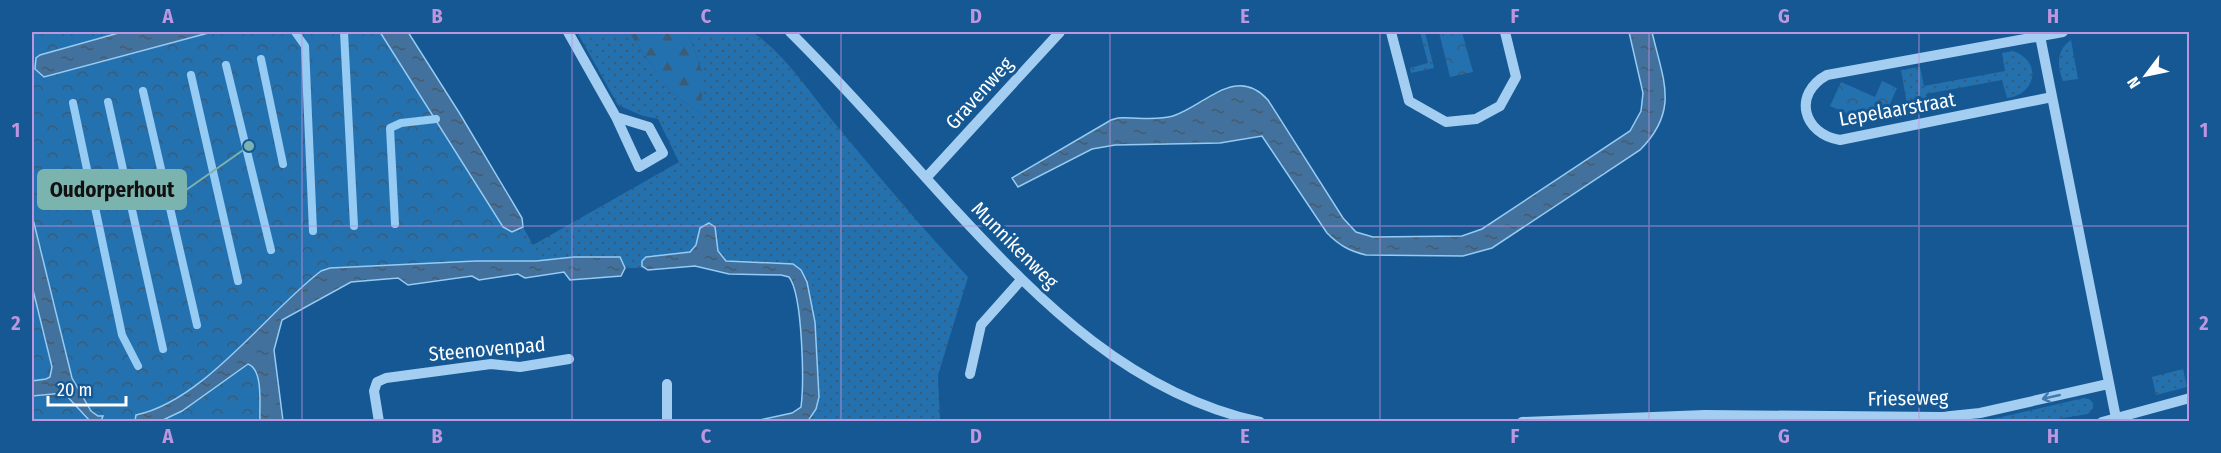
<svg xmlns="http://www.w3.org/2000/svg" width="2221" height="453" font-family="'Fira Sans Condensed',sans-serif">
  <defs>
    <pattern id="grass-dots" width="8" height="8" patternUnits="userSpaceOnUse" patternTransform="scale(1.5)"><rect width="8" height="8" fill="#2471b0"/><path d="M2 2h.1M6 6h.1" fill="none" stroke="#3c5b74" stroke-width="1.8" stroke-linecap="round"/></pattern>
    <pattern id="forest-firs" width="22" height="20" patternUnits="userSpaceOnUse" patternTransform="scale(1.5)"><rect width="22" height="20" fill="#2471b0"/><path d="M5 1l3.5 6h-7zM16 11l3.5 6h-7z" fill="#3c5b74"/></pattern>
    <pattern id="park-crowns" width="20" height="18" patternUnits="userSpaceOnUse" patternTransform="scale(1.5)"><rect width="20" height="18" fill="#2471b0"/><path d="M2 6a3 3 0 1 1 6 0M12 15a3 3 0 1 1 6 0" fill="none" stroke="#3c5b74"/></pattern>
    <pattern id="water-ripples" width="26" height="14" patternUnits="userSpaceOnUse" patternTransform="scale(1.5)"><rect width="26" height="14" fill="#41719c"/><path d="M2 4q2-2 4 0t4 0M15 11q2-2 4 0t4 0" fill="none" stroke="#485b6c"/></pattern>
  </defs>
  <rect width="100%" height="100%" fill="#155893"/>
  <path fill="url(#grass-dots)" d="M32,32L516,231L523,227L533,245L679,162L658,119L643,116L618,105L577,32H629L664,83L672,93L702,114V72L688,32H752C784,53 808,90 832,120C876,173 920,226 968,277L938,375L940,421H808L812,419L805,276L704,266L341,276L32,421Z
    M1420,32H1425L1434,68L1411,73L1410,68L1428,63Z
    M2071,40L2078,79L2063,81C2057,66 2056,50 2071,40Z
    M2013,51C2043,61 2036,95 2007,98L2002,80L1926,94L1929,113L1909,116L1901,70L1920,67L1924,86L2005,71L2002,53Z
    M2183,369L2187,387L2156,395L2152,377Z
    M2084,398L2089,399L2093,403V408L2088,414L2045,421H1984Z"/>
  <path fill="url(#forest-firs)" d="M629,32H688L702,72V114L672,93L664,83Z"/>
  <path fill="url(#park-crowns)" d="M32,32H398L536,261L340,267L256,346L269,421H32Z
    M1439,32H1462L1473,72L1450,77Z
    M1882,81L1897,88L1885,115L1870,108L1864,121L1830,106L1841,82L1875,97Z"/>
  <path fill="url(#water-ripples)" stroke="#96cbf4" stroke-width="1.5" d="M122,32H212L44,77L35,69L36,58L40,55Z
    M380,32H408L460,114L522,218L523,227L512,232L503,227Z
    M1629,32H1652C1663,80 1680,110 1640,150L1492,248L1463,256L1366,255C1349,251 1339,245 1327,233L1262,136L1220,143L1115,145L1092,149L1018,187L1012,178L1111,120L1118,118C1135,117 1157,121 1173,116C1205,106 1236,64 1268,100L1343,218L1356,232L1373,237L1462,236L1482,229L1630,131L1641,111L1643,93Z
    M32,215L72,378L91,411L98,416H103L101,421H90L64,393L32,396V381L46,379L50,377L52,367L32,286Z
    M709,223L715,227L718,251L726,261L793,264L801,270L807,282L815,322L819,397L816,409L808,421H755L792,413L801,407C804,384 803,295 789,277L781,275L729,274L695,266L648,270L642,266V261L646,257L690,252L696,245L700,228Z
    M574,257H620L625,268L621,276L570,280L564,272L525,278L518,274L479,280L472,276L408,285L398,278L351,282L282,320L274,350L283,421H260C259,406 264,370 248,364L182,411L161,421H135L136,415C204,401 267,312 321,271L330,268L476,261H536Z"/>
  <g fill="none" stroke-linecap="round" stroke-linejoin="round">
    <path stroke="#96cbf4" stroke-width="8" d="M295,32L305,46L313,231
      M344,32L354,226
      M261,59L283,164
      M226,65L271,250
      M191,75L238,281
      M143,91L197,325
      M108,102L163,349
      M73,103L122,335L138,366
      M395,224L390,128L401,123L436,119"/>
    <path stroke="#a4cef1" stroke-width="10" d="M568,32L616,117
      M790,32C848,89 901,151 956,211C1042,304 1132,394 1260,422
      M1391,32L1409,101L1446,122L1476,119L1500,106L1516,77L1505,32
      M2040,36L2116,418
      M2052,97L1840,140C1803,134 1792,94 1827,75L2063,32
      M616,117L649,127L663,153L639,167Z
      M926,178L1060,32
      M970,374L981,325L1021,280
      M379,422L374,391L377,382L386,378L491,364L520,367L569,359
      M667,422V384
      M1522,422L1705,415L1941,417L1980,413L2108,384
      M2102,422L2190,398"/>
  </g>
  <defs><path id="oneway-shaft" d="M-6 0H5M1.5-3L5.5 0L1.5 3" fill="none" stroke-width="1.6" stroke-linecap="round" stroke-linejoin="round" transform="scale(1.5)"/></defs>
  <use stroke="#407baf" href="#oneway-shaft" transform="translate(2051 397) rotate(167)"/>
  <path fill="none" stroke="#bd96df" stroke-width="1.5" stroke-opacity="0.55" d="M302,32V422M572,32V422M841,32V422M1110,32V422M1380,32V422M1649,32V422M1919,32V422M32,226H2190"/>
  <g text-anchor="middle" stroke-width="6" stroke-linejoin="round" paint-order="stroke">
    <g font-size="20" fill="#fff" stroke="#155893">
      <text transform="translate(979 93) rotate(-48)" y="7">Gravenweg</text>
      <text transform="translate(1897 109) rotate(-10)" y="7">Lepelaarstraat</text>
      <text transform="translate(1015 245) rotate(45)" y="7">Munnikenweg</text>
      <text transform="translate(487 349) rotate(-5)" y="7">Steenovenpad</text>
      <text transform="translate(1908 398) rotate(-1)" y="7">Frieseweg</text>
    </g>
  </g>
  <path fill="none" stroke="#7bb4af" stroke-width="2" d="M249 146L186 190"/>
  <circle fill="#7bb4af" stroke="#155893" stroke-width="2" cx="249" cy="146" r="6"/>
  <rect fill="#7bb4af" stroke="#7bb4af" stroke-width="2" x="38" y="170" width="148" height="39" rx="6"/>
  <g font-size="21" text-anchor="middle" font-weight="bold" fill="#111">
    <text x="112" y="197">Oudorperhout</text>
  </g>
  <rect width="2221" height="453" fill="none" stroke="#155893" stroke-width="66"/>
  <g transform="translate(2146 75) rotate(238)" stroke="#155893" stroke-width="4.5" paint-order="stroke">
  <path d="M0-4.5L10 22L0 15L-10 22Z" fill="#ffffff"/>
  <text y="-9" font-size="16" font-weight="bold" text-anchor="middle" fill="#ffffff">N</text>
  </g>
  <path d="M48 396v9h78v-9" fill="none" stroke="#ffffff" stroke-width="3"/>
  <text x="57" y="396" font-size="18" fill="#ffffff" stroke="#155893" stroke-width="4.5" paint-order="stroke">20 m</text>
  <rect x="33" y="33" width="2155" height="387" fill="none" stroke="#bd96df" stroke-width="2"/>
  <g font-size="20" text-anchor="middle" font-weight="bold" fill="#bd96df">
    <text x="168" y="23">A</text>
    <text x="437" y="23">B</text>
    <text x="706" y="23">C</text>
    <text x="976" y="23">D</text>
    <text x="1245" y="23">E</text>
    <text x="1515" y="23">F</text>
    <text x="1784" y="23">G</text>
    <text x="2053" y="23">H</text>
    <text x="16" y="137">1</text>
    <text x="2204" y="137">1</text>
    <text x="16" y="330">2</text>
    <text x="2204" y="330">2</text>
    <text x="168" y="443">A</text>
    <text x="437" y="443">B</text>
    <text x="706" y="443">C</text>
    <text x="976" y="443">D</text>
    <text x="1245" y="443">E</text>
    <text x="1515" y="443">F</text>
    <text x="1784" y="443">G</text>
    <text x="2053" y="443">H</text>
  </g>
</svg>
